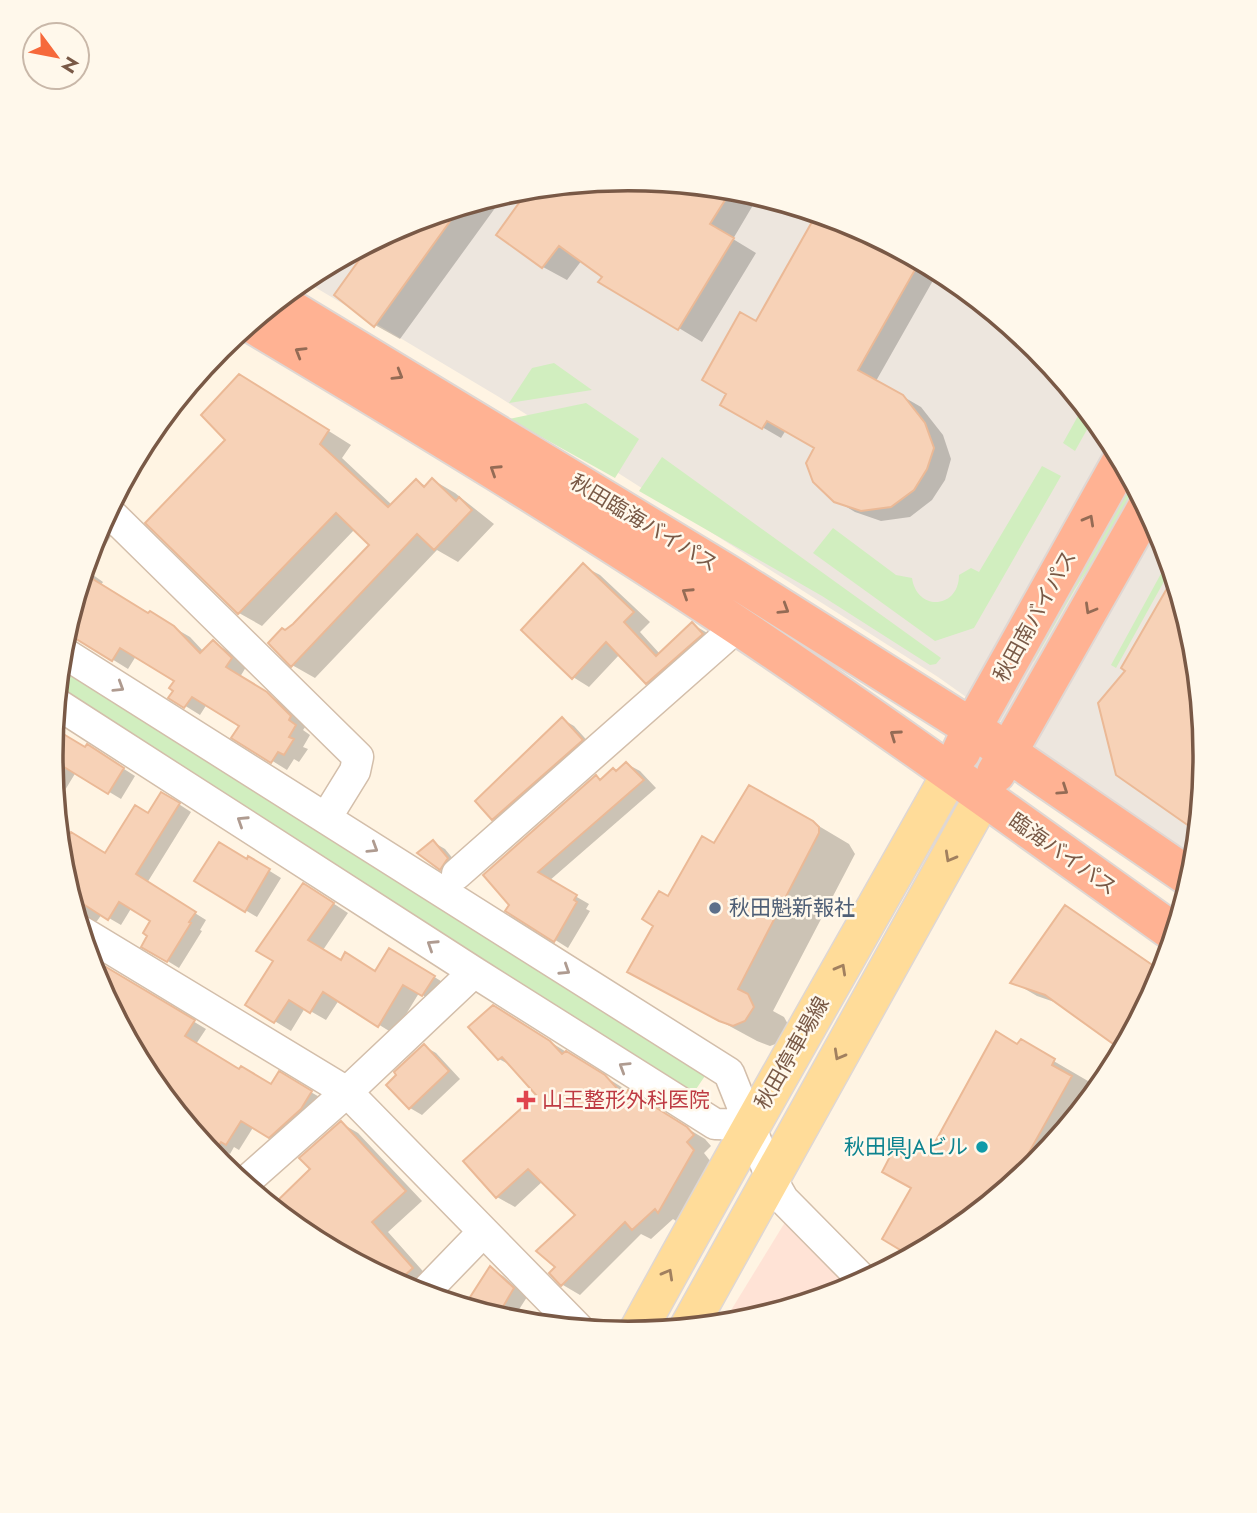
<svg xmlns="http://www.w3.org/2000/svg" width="1257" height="1513" font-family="Jost,'Noto Sans JP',sans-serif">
  <rect width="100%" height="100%" fill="#fff4e3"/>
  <path fill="#ffe3d6" d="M787,1219L858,1286L849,1290L741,1323L722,1325Z"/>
  <path fill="#ede6de" d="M629,179L742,190L850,223L950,276L1037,348L1109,436L1162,536L1195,644L1206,757L1196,861L938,677L499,397L303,280L408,223L516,190Z"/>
  <path fill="#d1eebf" d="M554,363L592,390L509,403L532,368Z
    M586,403L639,439L615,478L509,419Z
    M1084,405L1094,417L1075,451L1063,443Z
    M662,457L941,658L936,664L930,665L822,596L639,491Z
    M1042,466L1061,476L974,628L935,641L813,553L833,528L896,575L912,578C917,612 959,609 959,575L971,568L979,572Z
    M1129,473L1139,491L1075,589L1034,661L1027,665Z
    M1169,559L1172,567L1116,668L1111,665Z
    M61,655L709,1070L688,1101L57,693Z"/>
  <path fill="#0003" d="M629,179L666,182L658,193L671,201L681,184L742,190L759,195L733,239L756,253L702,342L601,281L604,276L582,260L567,280L543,267L498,235L532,188Z
    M506,193L400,339L375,325L336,295L375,240L408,223Z
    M819,213L850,223L939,270L876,381L921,407L943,435L951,459L945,480L932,500L910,517L881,521L855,512L835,500L816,448L786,430L781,438L722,404L757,323Z
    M262,389L351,445L342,458L392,505L416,481L426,486L433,480L455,493L494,524L458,562L437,550L315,678L292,665L286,632L371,545L355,529L262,626L239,613L148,523L227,440Z
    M100,525L111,536L89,572L103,582L101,585L190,637L204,652L213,642L228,651L246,667L240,677L282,703L306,726L303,730L310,735L303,747L308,749L299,762L294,759L287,770L234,737L242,725L207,704L200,715L171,697L176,690V681L136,656L128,669L73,635L68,623L95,535Z
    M583,566L600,575L650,622L640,632L660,654L692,624L709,634L664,692L647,683L620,654L589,687L573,677Z
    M1180,593L1195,644L1206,757L1199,831L1128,670Z
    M562,719L574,726L593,747L505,825L493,818Z
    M60,734L86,749L99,753L135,776L121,799L76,772L56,805L51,756L52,748Z
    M627,764L640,771L656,788L549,881L589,904L586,909L590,911L568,948L508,910L596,777L602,780L618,772Z
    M174,801L191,812L147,883L206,920L200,930L202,931L179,968L143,946L150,935L153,920L132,907L121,925L102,914L97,921L84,922L79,927L62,869L59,835L105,855L149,815Z
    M812,822L849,844L855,854L773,1011L784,1017L790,1028L781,1042L770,1046L757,1041L665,991L669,898L715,845Z
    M433,842L445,849L459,866L453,875L420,853Z
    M249,858L281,878L257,917L197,881Z
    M319,894L348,913L323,950L342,962L376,973L405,959L449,986L438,1004L419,993L394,1034L339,1000L326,1020L305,1008L291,1031L248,1005Z
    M1065,907L1164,972L1124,1049L1063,1005L1037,996L1013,982Z
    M102,966L206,1029L196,1044L240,1071L272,1086L279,1074L323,1099L282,1143L254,1126L239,1150L234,1147L230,1154L225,1151L217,1161L148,1077L95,977Z
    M511,1017L623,1088L628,1093L705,1139L711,1146L704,1153L711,1162L676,1221L673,1219L651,1239L641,1234L580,1295L563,1285L551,1273L557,1267L577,1215L543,1181L515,1207L497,1197L538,1096L512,1066L499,1059Z
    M1021,1042L1100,1088L1037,1165L949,1237L914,1256L928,1158Z
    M424,1046L436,1053L460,1079L422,1115L410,1108Z
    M341,1123L358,1133L422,1201L388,1232L429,1278L414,1292L307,1237L312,1169Z
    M490,1268L503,1276L527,1297L511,1322L466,1308Z"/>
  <path fill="#f7d2b7" stroke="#ebb996" stroke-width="2" d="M629,179L732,189L710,224L734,238L678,330L598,282L602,277L559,246L542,268L496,235L529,189Z
    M461,206L374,327L334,295L372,242L408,223Z
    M817,213L850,223L920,261L858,370L903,395L925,423L934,448L927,469L914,490L891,507L861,511L834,502L813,482L806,463L814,448L767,421L762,429L720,405L726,394L702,380L740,312L756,321Z
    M239,374L329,430L320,444L388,507L416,479L424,487L432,478L456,501L459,497L472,510L434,550L417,534L291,667L268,643L282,628L285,630L293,624L369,545L336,513L238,614L145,523L225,440L201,415Z
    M583,563L634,612L624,622L656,656L692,622L703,634L646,684L606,642L572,679L521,630Z
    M83,573L148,613L150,611L174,626L200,653L213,640L232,658L226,667L267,692L291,716L289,720L296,725L289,737L294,739L284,755L278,752L271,763L231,738L239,726L192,697L184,708L168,698L173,691L169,688L174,681L120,648L112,661L65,632Z
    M1169,585L1180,593L1195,644L1206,757L1199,833L1116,775L1098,703L1125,671L1121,668Z
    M562,717L583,740L492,820L475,801Z
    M60,732L85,747L87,744L124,768L108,794L64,767L53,783L52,744Z
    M626,762L644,780L538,872L577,895L574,900L577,902L554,942L505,911L509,905L483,875L596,775L600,780L613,768L616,771Z
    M749,785L813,821L819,827V833L738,989L748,994L754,1007L745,1021L733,1026L719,1021L627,972L653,926L642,919L659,891L668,896L702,836L714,843Z
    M161,792L180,803L136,874L196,912L189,922L191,923L167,962L141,947L147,936L143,933L150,921L119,902L108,920L80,902L74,910L62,869L58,834L66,839L71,832L105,853L135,805L148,813Z
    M433,840L448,858L440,870L417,853Z
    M219,842L247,859L248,856L270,869L245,912L194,881Z
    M303,883L334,903L308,940L341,960L345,952L375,971L389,948L435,976L422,996L403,985L378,1027L323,992L310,1013L289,1000L274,1023L245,1005L273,961L256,951Z
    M1065,905L1164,973L1123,1051L1045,995L1010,983Z
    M101,964L195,1020L185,1036L239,1069L241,1066L271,1084L279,1071L312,1091L301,1109L269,1138L241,1121L226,1145L221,1142L217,1148L212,1145L209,1151L148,1077L95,977Z
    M493,1005L550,1041L562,1054L566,1051L605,1075L623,1095L628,1090L631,1092L687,1127L694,1135L687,1142L694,1150L658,1213L655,1209L632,1230L625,1222L561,1286L549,1273L555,1267L536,1251L575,1215L528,1169L496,1198L463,1161L536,1095L502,1057L498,1060L468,1027Z
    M996,1031L1017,1044L1021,1039L1055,1059L1052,1065L1072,1076L1009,1188L949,1237L912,1257L882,1239L911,1188L882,1172L899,1139L928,1155Z
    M424,1044L449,1071L409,1109L386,1085L396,1075L394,1072Z
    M341,1121L406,1191L372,1222L413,1268L395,1284L369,1270L347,1246L339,1254L307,1237L271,1207L310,1169L299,1158Z
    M490,1266L514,1288L497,1317L474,1311L465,1305Z"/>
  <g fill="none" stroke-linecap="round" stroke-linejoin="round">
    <defs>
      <path id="minor" d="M108,511L358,757L355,771L326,818
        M61,651L729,1073L771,1178L783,1199L865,1282
        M56,703L474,972L715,1124L750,1125
        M457,874L738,626
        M81,931L347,1092L579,1329
        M243,1184L347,1092L474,972
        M422,1295L483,1232"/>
      <path id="major" d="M688,1328L983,797
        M636,1334C739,1145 846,960 951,773"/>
      <path id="highway" d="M277,301L726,573L972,728L1192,879
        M251,323C415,421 579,520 738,626C886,725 1030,830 1176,934
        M961,752L972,728L1122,460
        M996,773L1147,507"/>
    </defs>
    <use href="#minor" stroke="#d3beaa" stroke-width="33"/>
    <use href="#major" stroke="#dfd7d3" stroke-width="40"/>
    <use href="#highway" stroke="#dfd7d3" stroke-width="42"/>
    <use href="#minor" stroke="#fff" stroke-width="30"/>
    <use href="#major" stroke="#ffdc99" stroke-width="37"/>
    <use href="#highway" stroke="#ffb293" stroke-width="38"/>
  </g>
  <defs><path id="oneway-chevron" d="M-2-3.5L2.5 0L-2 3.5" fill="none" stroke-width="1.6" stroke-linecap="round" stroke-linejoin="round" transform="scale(1.75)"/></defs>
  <g stroke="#946b55">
    <use href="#oneway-chevron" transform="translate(300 352) rotate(-149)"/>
    <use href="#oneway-chevron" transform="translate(398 375) rotate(31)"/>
    <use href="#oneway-chevron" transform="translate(495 470) rotate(-147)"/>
    <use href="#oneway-chevron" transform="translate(1089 520) rotate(-61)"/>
    <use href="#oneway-chevron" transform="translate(687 593) rotate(-147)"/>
    <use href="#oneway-chevron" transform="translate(784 609) rotate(32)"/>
    <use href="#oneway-chevron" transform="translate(1090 609) rotate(120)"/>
    <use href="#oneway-chevron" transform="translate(895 735) rotate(-145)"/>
    <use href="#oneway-chevron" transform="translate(1063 790) rotate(34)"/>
  </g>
  <g stroke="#af9b90">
    <use href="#oneway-chevron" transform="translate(119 687) rotate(32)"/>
    <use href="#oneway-chevron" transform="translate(242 821) rotate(-147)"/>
    <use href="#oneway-chevron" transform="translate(373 848) rotate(32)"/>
    <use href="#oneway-chevron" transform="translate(432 945) rotate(-147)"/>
    <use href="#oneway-chevron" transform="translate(565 970) rotate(33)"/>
    <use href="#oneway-chevron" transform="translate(624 1067) rotate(-148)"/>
  </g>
  <g stroke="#a1805f">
    <use href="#oneway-chevron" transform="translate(950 857) rotate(119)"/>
    <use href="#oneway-chevron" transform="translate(841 969) rotate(-61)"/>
    <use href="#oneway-chevron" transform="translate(839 1055) rotate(119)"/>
    <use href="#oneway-chevron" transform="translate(668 1274) rotate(-61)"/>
  </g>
  <circle fill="#5c6f8a" stroke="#fff8eb" stroke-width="2.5" cx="715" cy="908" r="7"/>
  <path fill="#e0444e" stroke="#fff8eb" stroke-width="2.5" d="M522.5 1089.5h7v7h7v7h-7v7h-7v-7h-7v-7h7z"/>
  <circle fill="#0f9aa8" stroke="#fff8eb" stroke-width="2.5" cx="982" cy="1147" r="7"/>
  <g text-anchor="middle" stroke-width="5" stroke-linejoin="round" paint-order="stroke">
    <g font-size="21" fill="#795946" stroke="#fff8eb">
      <text transform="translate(644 523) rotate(31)" y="7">秋田臨海バイパス</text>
      <text transform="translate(1035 616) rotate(-61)" y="7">秋田南バイパス</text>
      <text transform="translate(1063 854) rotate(35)" y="7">臨海バイパス</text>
      <text transform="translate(792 1053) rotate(-60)" y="7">秋田停車場線</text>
    </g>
    <g font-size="21" fill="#4e5e75" stroke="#fff8eb" text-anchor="start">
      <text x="729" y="915">秋田魁新報社</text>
    </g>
    <g font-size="21" fill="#be3a42" stroke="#fff8eb" text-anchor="start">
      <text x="542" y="1107">山王整形外科医院</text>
    </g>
    <g font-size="21" fill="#0d838f" stroke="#fff8eb" text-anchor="end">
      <text x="968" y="1154">秋田県JAビル</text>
    </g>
  </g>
  <path d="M0 0H1257V1513H0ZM63 756a565 565 0 1 1 1130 0a565 565 0 1 1-1130 0Z" fill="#fff8eb" fill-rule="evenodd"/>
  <path fill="none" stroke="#795946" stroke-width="3.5" d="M63 756a565 565 0 1 1 1130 0a565 565 0 1 1-1130 0Z"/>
  <g transform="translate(56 56) rotate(122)"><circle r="33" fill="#fff8eb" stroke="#c9b8a9" stroke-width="2"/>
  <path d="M0-5L12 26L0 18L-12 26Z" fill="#f6693b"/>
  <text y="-10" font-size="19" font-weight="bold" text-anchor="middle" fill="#795946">N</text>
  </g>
</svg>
